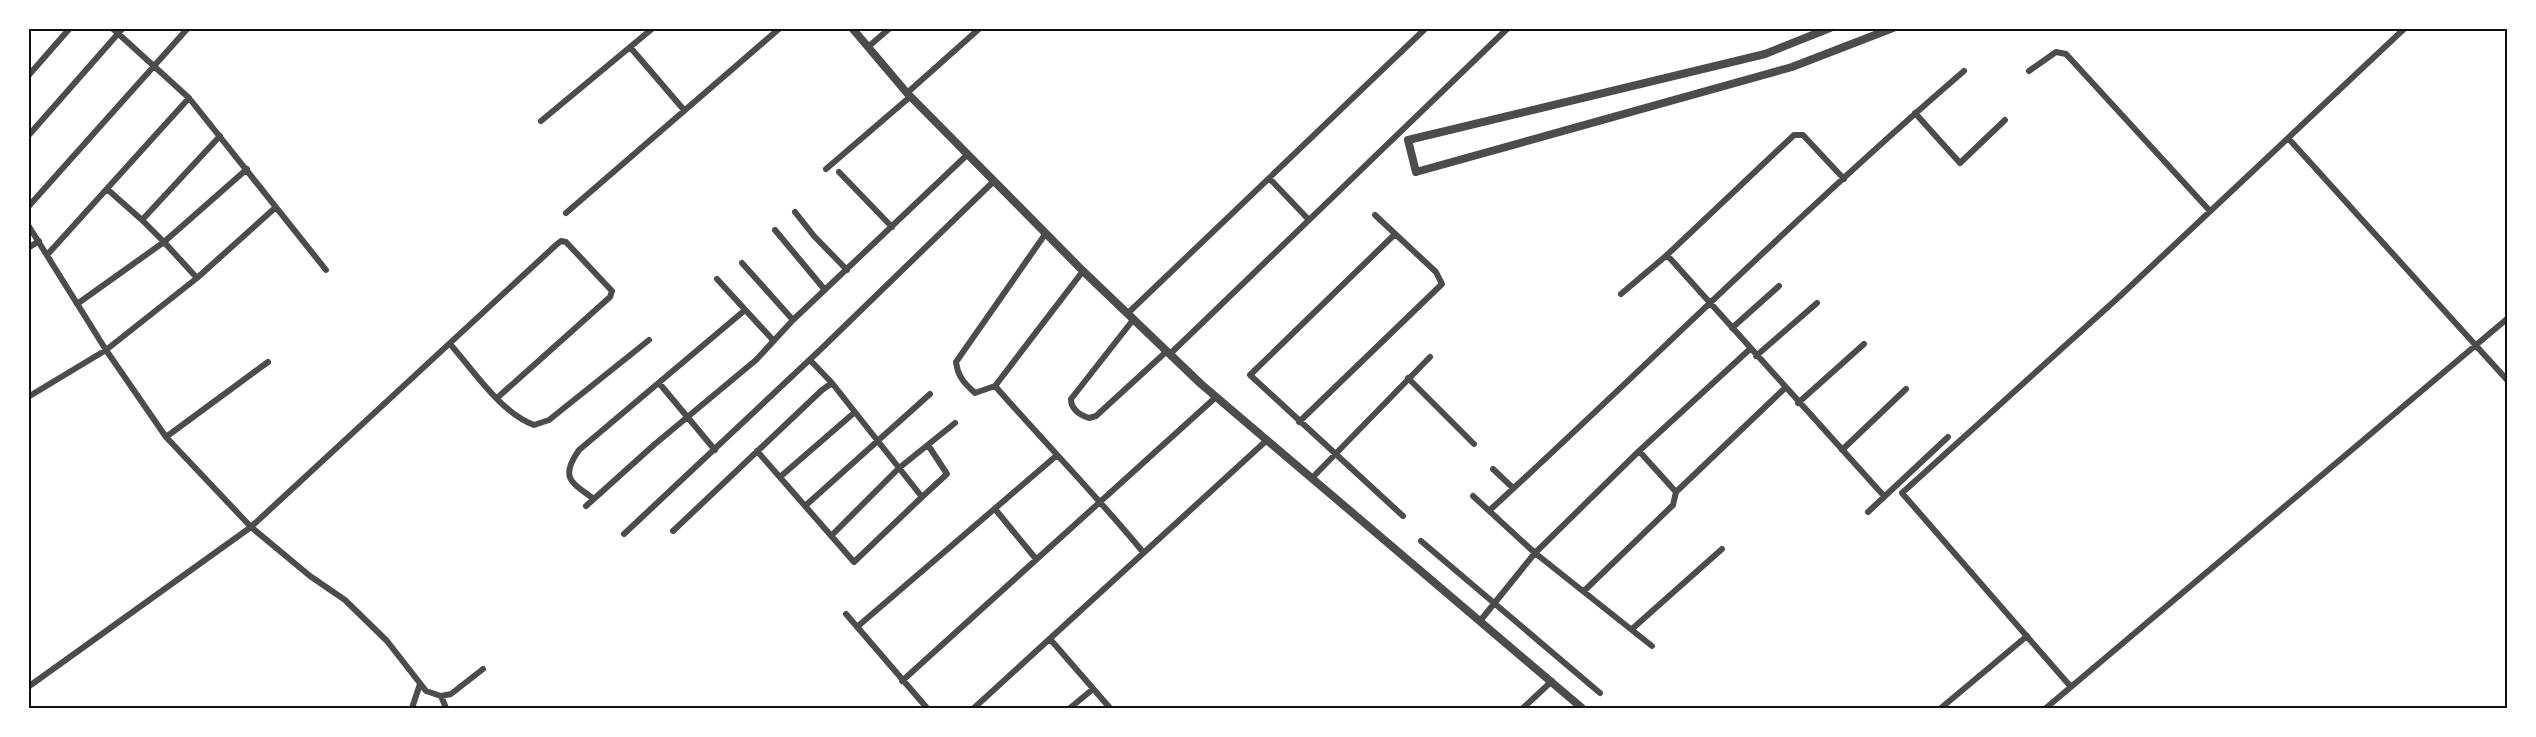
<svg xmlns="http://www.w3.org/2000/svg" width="2536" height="737" font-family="Literata,serif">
  <rect width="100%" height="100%" fill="#fff"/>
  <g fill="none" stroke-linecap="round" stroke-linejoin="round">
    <path stroke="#4c4c4c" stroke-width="6" d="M112,28L189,98L326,270
      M630,47L684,110
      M868,47L890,28
      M2029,71L2056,52L2066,54L2210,211
      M28,76L70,28
      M907,93L980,28
      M1915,113L1960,163L2005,120
      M541,121L653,28
      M28,136L123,28
      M2288,138L2508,381
      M826,169L911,96
      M839,172L892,227
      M1270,179L1309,220
      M28,207L188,28
      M795,212L814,236L847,270
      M566,213L780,28
      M142,220L220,136
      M28,225L106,350L166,437L251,527L310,576L345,600L387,641L426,691L441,696L451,694L483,669
      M775,230L825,290
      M1046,233L956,362C958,377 964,383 975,393L995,386L1083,271
      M1394,235L1250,375L1403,516
      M28,248L39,241
      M47,255L189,98
      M1667,255L1884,496
      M742,263L793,320
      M197,278L276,207
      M717,279L773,340
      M1621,294L1667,255L1794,135H1803L1844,179
      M77,304L164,242L142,220L107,189
      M1127,314L1426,28
      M1133,320L1071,399C1071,410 1080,415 1089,418L1096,416L1167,351
      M1732,328L1779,286
      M450,344C474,371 500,412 534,425L549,420L649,340
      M1170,354L1508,28
      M1756,356L1817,303
      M810,360L832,383
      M1408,378L1474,444
      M659,383L715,450
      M995,386C1044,442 1096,495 1143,552
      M28,397L106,350L197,278L164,242L247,169
      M1798,403L1864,344
      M1299,422L1442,284L1436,272L1375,215
      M166,437L268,362
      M1842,450L1906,389
      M1493,469L1513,488
      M780,477L855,412
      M1313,477L1430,357
      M1676,492L1785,388
      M1473,496L1535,553L1652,646
      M922,497L947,474L928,445
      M594,499C570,482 560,477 579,450L745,310
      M586,506L655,444L756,360L793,320L968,154
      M805,506L930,394
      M995,509L1036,559
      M1490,510C1648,365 1800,212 1964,71
      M1868,512L1948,437
      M673,531L822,390L832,383L922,497L854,562L757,451
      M624,534L820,350L994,181
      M831,536L899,468L955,423
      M1421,541L1600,693
      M1584,591L1673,505L1676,492L1639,451
      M846,614L927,708
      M1480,621L1535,553L1639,451L1750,349
      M857,627L1056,456
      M1632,629L1722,549
      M1050,639L1110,708
      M902,681L1216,397
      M28,687L251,527L556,245L561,241L566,242L612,291L610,297L497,398
      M2071,687L1902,493L2120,296L2405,28
      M441,696L446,708
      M412,708L420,684
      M974,708L1267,440
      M1070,708L1093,689
      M1523,708L1552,681
      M1941,708L2027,636
      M2046,708L2508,318"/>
    <path stroke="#4c4c4c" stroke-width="8" d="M852,28L907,93L1083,271L1201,384L1582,708
      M1830,28L1765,54L1408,140L1416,172L1792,67L1893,28"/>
  </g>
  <rect width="2536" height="737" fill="none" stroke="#ffffff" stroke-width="60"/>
  <rect x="30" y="30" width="2476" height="677" fill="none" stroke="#111" stroke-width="2"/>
</svg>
